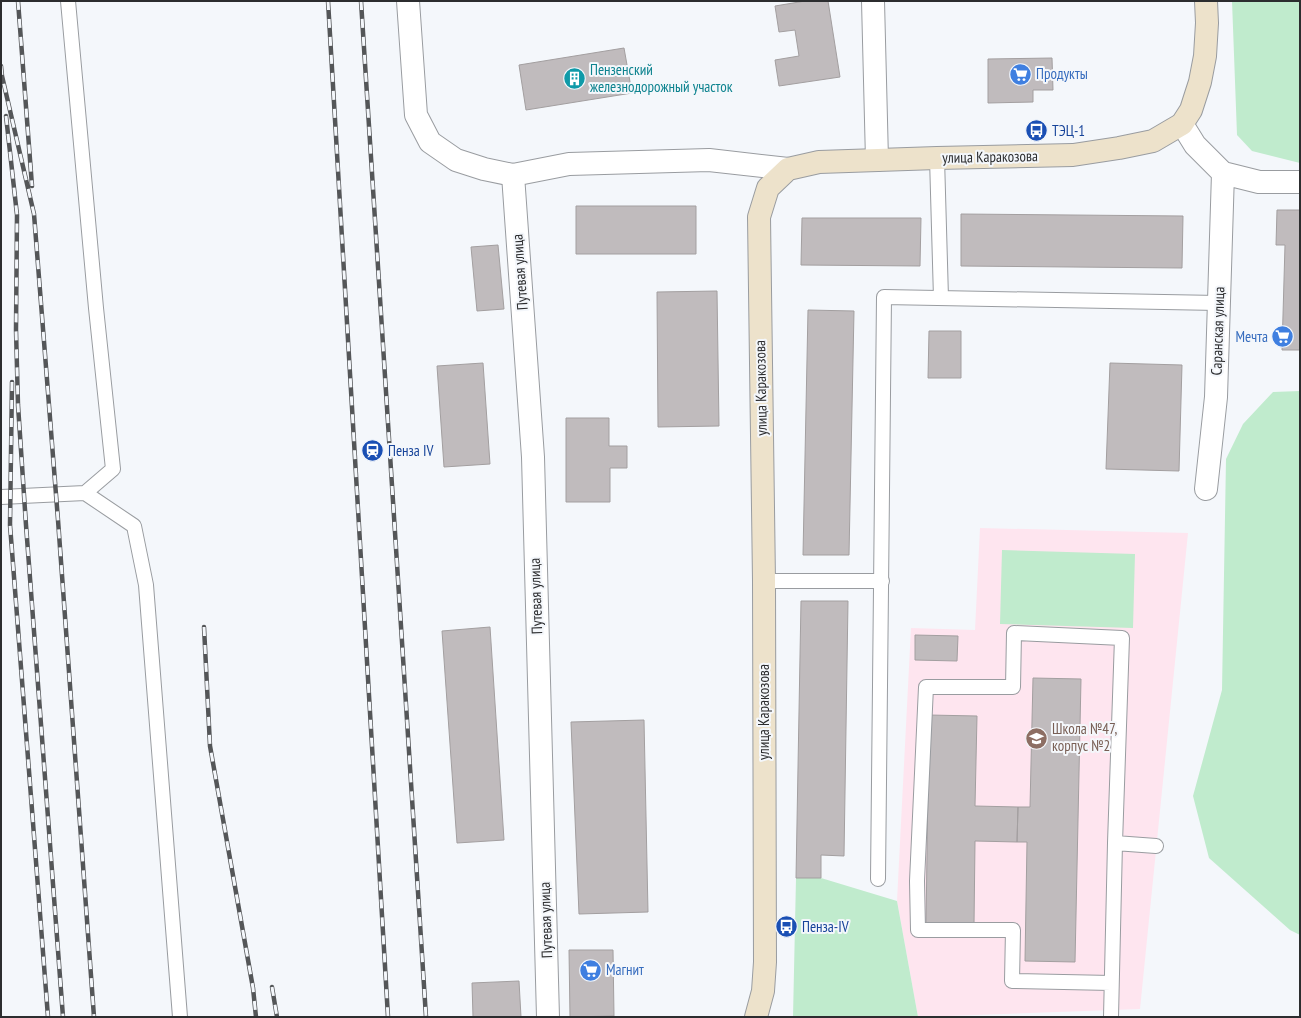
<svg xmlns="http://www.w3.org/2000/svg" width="1301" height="1018" font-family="'PT Sans Narrow',sans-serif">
  <rect width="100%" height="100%" fill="#f4f7fb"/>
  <path fill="#fee5ef" d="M980,528L1188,533L1140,1009L918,1017L897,901L911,628L975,630Z"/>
  <path fill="#c0ebcd" d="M1232,1H1300V163L1252,151L1237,135Z
    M1300,391V935L1290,930L1209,858L1193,796L1222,690L1226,459L1243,424L1273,392Z
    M1002,550L1135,554L1133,628L1000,624Z
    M796,878H821L897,901L918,1017H793Z"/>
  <path fill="#c0bbbd" stroke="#a39fa0" d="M805,1H828L840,77L779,86L775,60L799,56L795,30L779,32L775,6Z
    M624,48L632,93L526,110L519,65Z
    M1052,58L1053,90H1033V102L988,103V59Z
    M576,206H696V254H576Z
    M1277,210H1300V350H1282L1285,245H1276Z
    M961,214L1183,216L1182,268L961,266Z
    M802,218H921L920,266L801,265Z
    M498,245L504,309L477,311L471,247Z
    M717,291L719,426L658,427L657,292Z
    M808,310L854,311L849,555H803Z
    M929,331H961V378H928Z
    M483,363L490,464L444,467L437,366Z
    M1110,363L1182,365L1179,471L1106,469Z
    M566,418H609V446H627V468H610V502H566Z
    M801,601H848L844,856L821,855V878H796Z
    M490,627L504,840L457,843L442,631Z
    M915,635L958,636L957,661L915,660Z
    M1033,678L1081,679L1075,962L1025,961L1027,842H1017L1018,807H1030Z
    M929,715L977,716L975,806L1018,807L1017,842L975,841L974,925L926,924Z
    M644,720L648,912L579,914L571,722Z
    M569,950H613L614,1016L570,1017Z
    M519,981L521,1017H473L472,983Z"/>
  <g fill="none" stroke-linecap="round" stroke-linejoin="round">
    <defs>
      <path id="lane" d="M68,1L96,308L113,469L85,493
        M937,158L941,298
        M1,497L85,493L134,526L146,585L180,1017
        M764,581H882
        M878,879L884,297L1218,303
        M1111,983L1012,981L1013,930H918L917,881L926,687H1013L1014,633L1122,638L1115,843
        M1111,1017L1115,843L1156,846"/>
      <path id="street" d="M408,1L416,115L430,142L456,160L484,169L513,175L569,164L709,160L788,169
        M873,1L877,160
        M1182,124L1195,145L1223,173L1259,182H1300
        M513,175L533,457L548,1017
        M1206,489L1216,397L1223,173"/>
      <path id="secondary" d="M756,1017L763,991L765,962L764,581L759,217L768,188L788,169L819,162L937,158L1073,155L1119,148L1153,141L1182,124L1191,110L1200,82L1205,56L1207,23L1206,1"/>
    </defs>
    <use href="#lane" stroke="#999ca0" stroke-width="16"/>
    <use href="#street" stroke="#999ca0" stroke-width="24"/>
    <use href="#secondary" stroke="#999ca0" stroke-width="24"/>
    <use href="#lane" stroke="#fff" stroke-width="14"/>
    <use href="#street" stroke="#fff" stroke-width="22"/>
    <use href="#secondary" stroke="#ede2cb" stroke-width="22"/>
    <defs>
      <path id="rail" d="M18,1L32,186
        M328,1L388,1017
        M361,1L426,1017
        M1,66L2,76L34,214L58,520L94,1017
        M6,116L17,215L16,330L18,405L26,525L63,1017
        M12,382L10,525L48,1017
        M204,627L210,746L253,988L256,1017
        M272,987L277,1017"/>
    </defs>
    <use href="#rail" stroke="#545658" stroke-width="4.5"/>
    <use href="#rail" stroke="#f4f7fb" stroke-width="3" stroke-dasharray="9" stroke-linecap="butt"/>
  </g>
  <defs>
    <symbol id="supermarket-disc" viewBox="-11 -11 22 22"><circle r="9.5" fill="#3f7fe0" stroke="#f4f7fb"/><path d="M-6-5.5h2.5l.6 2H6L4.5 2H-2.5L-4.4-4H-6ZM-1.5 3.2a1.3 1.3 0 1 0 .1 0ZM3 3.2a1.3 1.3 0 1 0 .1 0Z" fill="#fff"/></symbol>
    <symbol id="building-disc" viewBox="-11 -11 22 22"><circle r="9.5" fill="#0f9aa8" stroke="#f4f7fb"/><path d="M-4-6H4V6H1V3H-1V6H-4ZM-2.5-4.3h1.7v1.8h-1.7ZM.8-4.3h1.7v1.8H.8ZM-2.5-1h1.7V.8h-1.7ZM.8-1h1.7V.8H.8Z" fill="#fff"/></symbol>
    <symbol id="bus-disc" viewBox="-11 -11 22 22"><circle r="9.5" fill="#1a4fb4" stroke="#f4f7fb"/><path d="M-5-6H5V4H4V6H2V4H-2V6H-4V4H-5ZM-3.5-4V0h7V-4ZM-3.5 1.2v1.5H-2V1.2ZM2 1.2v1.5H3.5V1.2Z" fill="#fff"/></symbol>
    <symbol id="station-disc" viewBox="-11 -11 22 22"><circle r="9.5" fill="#1a4fb4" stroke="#f4f7fb"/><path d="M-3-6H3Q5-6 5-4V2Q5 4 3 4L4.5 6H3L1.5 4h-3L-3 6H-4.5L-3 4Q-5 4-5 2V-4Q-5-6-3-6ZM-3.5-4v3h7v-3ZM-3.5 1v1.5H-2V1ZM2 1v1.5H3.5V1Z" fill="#fff"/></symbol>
    <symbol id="school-disc" viewBox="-11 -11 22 22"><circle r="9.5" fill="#8d6e63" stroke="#f4f7fb"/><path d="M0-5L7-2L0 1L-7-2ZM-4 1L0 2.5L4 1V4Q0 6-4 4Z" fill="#fff"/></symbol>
  </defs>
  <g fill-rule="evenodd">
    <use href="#supermarket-disc" x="1008" y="62" width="25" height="25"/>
    <use href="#building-disc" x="562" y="66" width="25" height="25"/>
    <use href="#bus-disc" x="1024" y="118" width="25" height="25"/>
    <use href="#supermarket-disc" x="1270" y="324" width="25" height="25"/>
    <use href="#station-disc" x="360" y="438" width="25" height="25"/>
    <use href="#school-disc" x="1024" y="726" width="25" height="25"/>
    <use href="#bus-disc" x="774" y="914" width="25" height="25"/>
    <use href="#supermarket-disc" x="578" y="958" width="25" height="25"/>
  </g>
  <g text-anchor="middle" stroke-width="4" stroke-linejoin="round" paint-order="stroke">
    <g font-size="15" fill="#0d838f" stroke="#f4f7fb" text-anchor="start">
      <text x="590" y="75">Пензенский<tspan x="590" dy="17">железнодорожный участок</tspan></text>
    </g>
    <g font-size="15" fill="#366cbe" stroke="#f4f7fb" text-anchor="start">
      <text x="1036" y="79">Продукты</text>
      <text x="1268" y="342" text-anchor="end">Мечта</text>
      <text x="606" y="975">Магнит</text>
    </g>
    <g font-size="15" fill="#164399" stroke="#f4f7fb" text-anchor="start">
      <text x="1052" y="136">ТЭЦ-1</text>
      <text x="388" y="456">Пенза IV</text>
      <text x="802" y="932">Пенза-IV</text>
    </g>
    <g font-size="15" fill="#2c2d2f" stroke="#f4f7fb">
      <text transform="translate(990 157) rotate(-1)" y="5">улица Каракозова</text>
      <text transform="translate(520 272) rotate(-94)" y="5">Путевая улица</text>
      <text transform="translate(1218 331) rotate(-88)" y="5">Саранская улица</text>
      <text transform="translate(761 388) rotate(-91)" y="5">улица Каракозова</text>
      <text transform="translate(536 596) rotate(-92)" y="5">Путевая улица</text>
      <text transform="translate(764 712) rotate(-90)" y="5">улица Каракозова</text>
      <text transform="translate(546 920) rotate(-92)" y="5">Путевая улица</text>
    </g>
    <g font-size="15" fill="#785e54" stroke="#f4f7fb" text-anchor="start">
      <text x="1052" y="734">Школа №47,<tspan x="1052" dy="17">корпус №2</tspan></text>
    </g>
  </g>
  <rect width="1301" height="1018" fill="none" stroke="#2c2d2f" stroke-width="4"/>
</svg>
